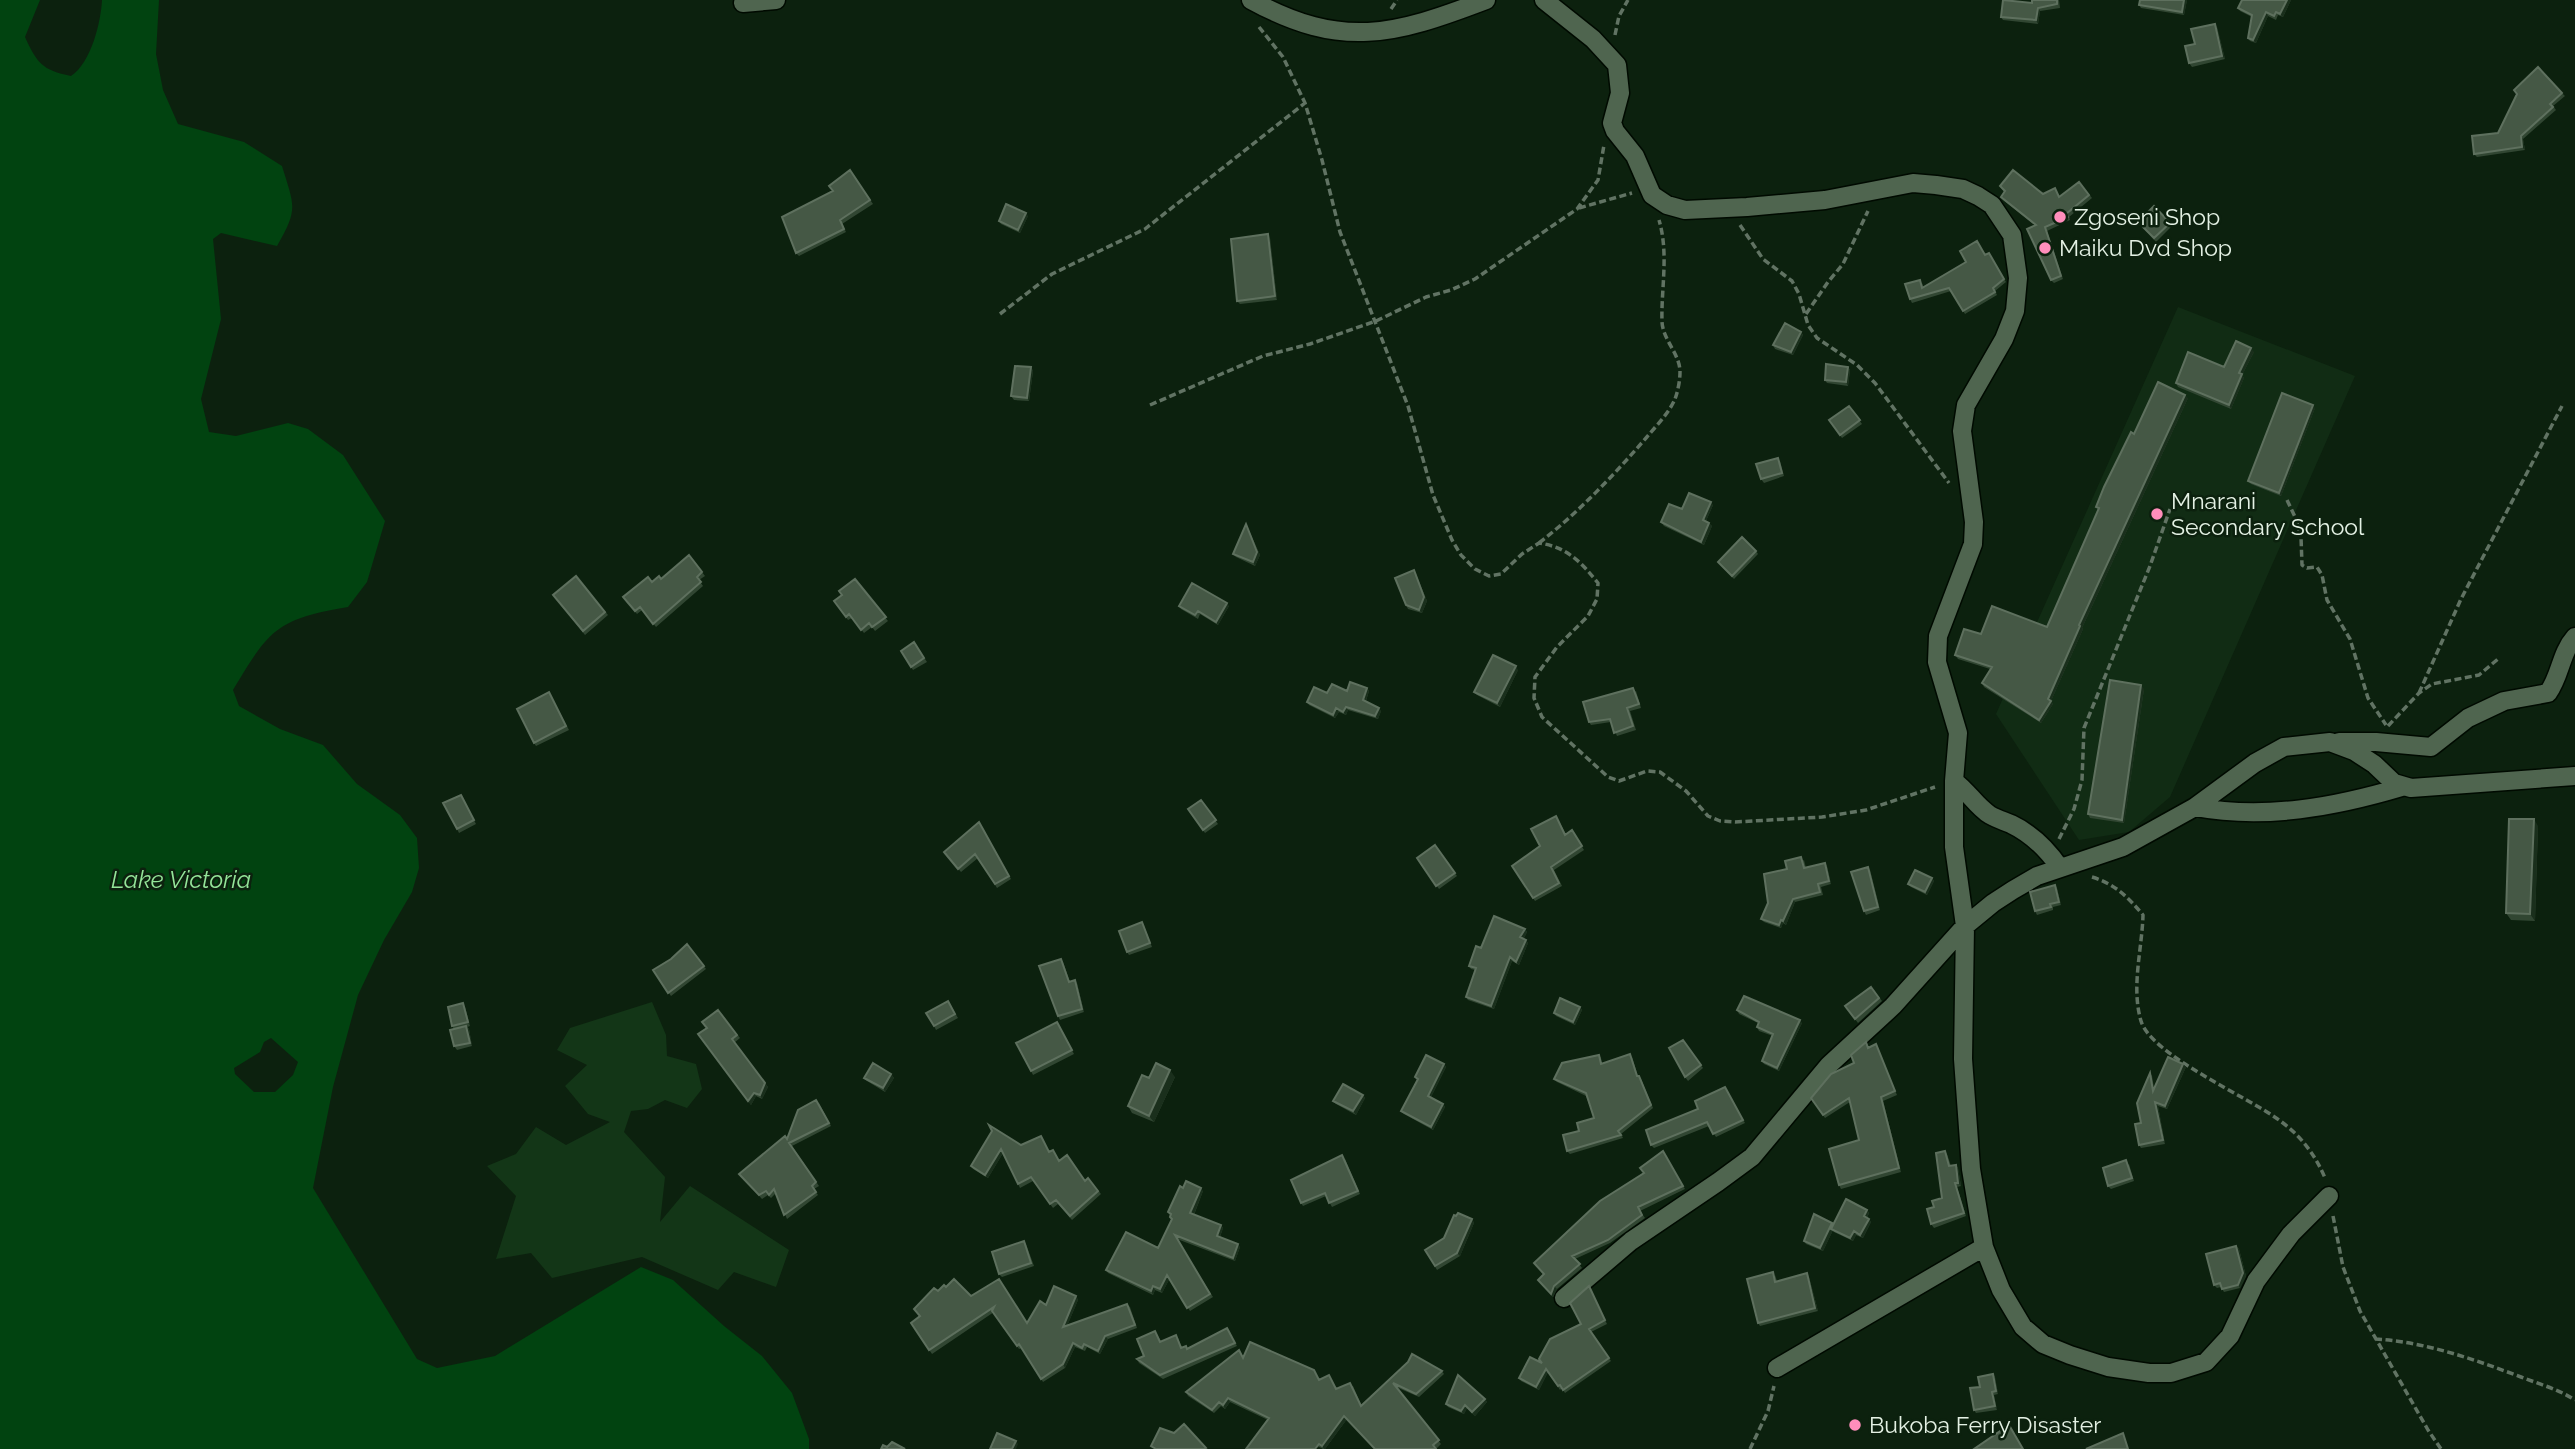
<svg xmlns="http://www.w3.org/2000/svg" width="2575" height="1449" font-family="Raleway,sans-serif">
  <rect width="100%" height="100%" fill="#0c210e"/>
  <path fill="#112c14" d="M2178,307L2355,376L2170,797L2129,832L2079,840L1996,714Z"/>
  <path fill="#133617" d="M652,1002L666,1035L667,1056L696,1064L702,1089L687,1108L665,1100L648,1109L631,1111L624,1132L665,1177L660,1222L690,1186L789,1250L776,1287L734,1272L718,1290L642,1257L552,1278L531,1253L496,1259L516,1196L487,1166L516,1154L536,1127L566,1145L610,1122L588,1114L565,1086L587,1065L557,1050L570,1028Z"/>
  <path fill="#014310" fill-rule="evenodd" d="M0,0H40L25,37C37,63 42,70 71,76C91,63 101,22 102,0H159L156,54L163,90L178,124L244,142L282,166C294,206 299,208 277,246L221,233L213,239L221,319L201,399L209,432L236,436L288,423L308,429L343,455L385,521L367,582L348,607C276,619 269,630 233,690L239,706L280,729L323,745L357,784L400,815L417,838L419,868L412,892L384,940L358,995L333,1087L313,1188L417,1359L437,1368L495,1356L641,1267L673,1280L724,1326L762,1356L792,1393L809,1439V1449H0ZM271,1038L298,1062L293,1075L275,1092H254L235,1074L234,1068L260,1052L264,1042Z"/>
  <g fill="none" stroke-linecap="round" stroke-linejoin="round">
    <defs>
      <path id="minor" d="M1251,0C1342,50 1394,35 1486,0
        M1544,0L1593,39L1617,65L1620,93L1612,123L1615,131L1635,156L1652,195L1667,205L1685,210L1747,207L1825,200L1913,183L1936,185L1963,189L1978,196L1992,205L2012,235L2018,278L2015,311L2004,339L1966,405L1962,431L1974,522L1973,544L1938,636L1937,662L1958,733L1954,781V847L1965,926L1963,1059L1971,1169L1984,1247L2001,1290L2023,1327L2043,1344L2070,1355L2108,1367L2149,1373H2171L2206,1362L2230,1336L2256,1281L2291,1234L2329,1196
        M743,3L776,0
        M2339,742H2376L2431,747L2468,718L2504,701L2548,693C2561,675 2560,654 2575,637
        M1954,781C1968,791 1976,806 1990,815C1997,819 2004,821 2011,824C2032,834 2047,849 2060,868
        M2195,807C2265,820 2335,807 2402,787
        M1564,1298L1631,1241L1718,1182L1752,1157L1829,1065L1893,1006L1965,926L1993,903L2013,890L2037,876L2123,847L2195,807L2255,763L2284,747L2330,742L2354,751L2374,764L2394,783L2411,788L2575,776
        M1777,1368L1984,1247"/>
    </defs>
    <use href="#minor" stroke="#000a00" stroke-width="21"/>
    <path stroke="#617363" stroke-width="3.5" stroke-dasharray="7 3.5" stroke-linecap="butt" d="M1391,9L1397,0
      M1259,27L1283,57L1305,103L1322,160L1340,232L1408,406L1433,495L1452,540L1461,555L1475,569L1489,576L1501,574L1522,554L1539,543C1567,547 1581,562 1598,583L1597,599L1588,616L1557,647L1535,677L1534,698L1542,717L1608,777L1619,781L1647,771L1660,772L1686,791L1708,816L1720,821L1735,822L1822,817L1866,810L1935,787
      M1615,35L1619,16L1628,0
      M1579,208L1632,193
      M1740,225L1763,259L1792,281L1799,294L1808,325L1817,338L1857,365L1875,383L1949,483
      M1000,314L1052,274L1145,229L1305,103
      M1806,314L1828,282L1843,264L1868,211
      M1150,405L1263,356L1310,344L1376,321L1426,297L1451,290L1475,279L1577,209L1598,180L1604,145
      M2287,500L2296,519L2301,537L2302,565L2307,568L2317,567L2322,575L2327,600L2350,639L2368,698L2386,725
      M1539,543C1579,512 1613,476 1646,438C1656,426 1669,413 1675,399C1678,391 1680,380 1680,372C1680,354 1663,340 1662,322C1661,288 1669,254 1659,220
      M2419,693L2461,599L2562,406
      M2388,726L2419,693L2432,684L2479,675L2498,659
      M2059,839L2074,809L2082,780L2084,728L2150,566L2170,509
      M2092,877C2115,884 2128,897 2143,915C2142,950 2131,987 2141,1021C2151,1055 2248,1097 2279,1120C2300,1135 2315,1154 2325,1178
      M2333,1216L2343,1267L2360,1311L2428,1430L2441,1449
      M2375,1339C2426,1342 2473,1359 2521,1377C2539,1384 2558,1389 2575,1400
      M1750,1449L1768,1411L1774,1386"/>
    <use href="#minor" stroke="#4f654f" stroke-width="18"/>
  </g>
  <path fill="#314632" d="M2059,0L2060,8L2040,11L2038,24L2003,20L2001,17L2032,3Z
    M2140,0H2187L2184,15L2141,8L2139,5Z
    M2291,0L2283,17L2278,15L2276,20L2268,16L2256,43L2250,41L2248,38L2252,17L2240,11L2238,8Z
    M2217,27L2225,59L2192,67L2189,63L2195,44Z
    M2517,93H2562L2565,96L2553,106L2556,110L2523,139L2525,150L2477,157L2474,154L2498,133Z
    M850,170L873,204L842,224L846,232L799,256L796,253L833,191Z
    M2079,182L2092,198L2069,217L2070,220L2047,231L2063,279L2054,283L2051,280L2035,225L2003,200L2001,197L2004,192L2000,186L2043,194L2057,192L2060,197Z
    M1028,216L1020,233L1001,224L999,221Z
    M2138,222L2170,223L2172,226L2156,242Z
    M1270,238L1277,300L1240,304L1237,301Z
    M1989,253L2006,282L1995,291L1997,295L1965,314L1951,291L1912,303L1910,299L1922,283L1924,288Z
    M1801,332L1803,335L1793,355L1775,349L1773,345Z
    M2254,352L2242,375L2244,378L2231,409L2178,387L2176,383L2224,367Z
    M1031,367L1033,371L1029,401L1014,400L1011,396Z
    M1848,367L1850,370L1848,386L1827,383L1825,380Z
    M2188,398L2082,628L2083,629L2051,701L2053,704L2041,723L1984,687L1982,683L1990,669L1958,659L1955,655L1981,634L2047,627L2098,510L2096,507L2134,434Z
    M1849,406L1862,424L1842,438L1829,420Z
    M2315,408L2281,496L2251,484L2248,481Z
    M1780,461L1784,476L1764,483L1761,479Z
    M1713,505L1706,521L1712,526L1704,545L1664,526L1661,522L1682,509Z
    M1246,524L1260,555L1255,566L1236,557L1233,554Z
    M1756,551L1758,554L1734,579L1718,562Z
    M689,555L705,576L699,580L703,586L656,627L642,610L637,614L623,597L652,582L661,579Z
    M1416,574L1427,601L1422,613L1408,609L1406,605Z
    M576,576L608,615L585,635L553,595Z
    M855,579L888,621L875,631L872,627L864,633L852,618L848,620L834,601L842,595Z
    M1179,606H1229L1218,625L1200,614L1198,619L1181,609Z
    M914,642L927,662L913,670L901,651Z
    M1518,670L1500,707L1477,695L1474,692Z
    M1367,688L1369,691L1366,701L1381,711L1378,719L1348,710L1346,715L1339,712L1335,718L1309,705L1307,702L1327,693Z
    M2144,689L2124,823L2090,818L2088,814Z
    M1636,691L1641,708L1630,711L1636,730L1617,736L1611,722L1591,725L1589,722Z
    M549,692L569,730L536,746L534,743Z
    M461,795L476,824L459,833L457,829Z
    M1201,800L1218,824L1205,833L1188,809Z
    M1556,816L1566,834L1572,830L1584,850L1554,870L1562,886L1535,901L1512,866L1540,846Z
    M981,825L1011,879L997,888L978,858L961,872L944,852Z
    M2538,826L2535,921L2511,920L2506,913Z
    M1435,845L1457,876L1439,889L1417,858Z
    M1804,860L1806,868L1825,863L1827,866L1831,884L1821,887L1823,895L1795,902L1786,925L1783,923L1781,928L1764,922L1761,919L1787,869Z
    M1870,870L1880,910L1866,915L1864,911Z
    M1932,878L1934,881L1927,895L1911,887L1908,884Z
    M2055,885L2057,888L2061,905L2053,907V910L2037,915L2035,911Z
    M1144,926L1152,947L1129,955L1127,952Z
    M1525,929L1527,932L1524,938L1528,943L1519,965L1512,961L1494,1009L1468,1000L1466,997L1475,970L1471,969L1469,966L1481,948Z
    M687,944L706,969L671,996L653,970L671,959Z
    M1061,959L1063,962L1070,982L1077,983L1084,1012L1060,1020L1058,1016Z
    M1871,987L1882,1001L1858,1023L1845,1006Z
    M948,1001L958,1018L936,1030L934,1026Z
    M465,1007L470,1026L467,1027L469,1029L472,1046L457,1050L454,1046V1029L452,1026Z
    M1580,1007L1582,1010L1575,1025L1556,1016L1554,1013Z
    M718,1010L740,1038L734,1043L768,1087L762,1099L756,1096L751,1105L698,1034L706,1028Z
    M1737,1010L1802,1023L1779,1071L1764,1064L1762,1061L1773,1036L1759,1031L1757,1027L1758,1023L1739,1014Z
    M1059,1025L1074,1054L1033,1075L1031,1071Z
    M1683,1040L1703,1068L1688,1081L1685,1077Z
    M1876,1044L1897,1095L1883,1101L1901,1172L1841,1189L1839,1185L1859,1140L1850,1102L1825,1118L1811,1098L1854,1063L1869,1047Z
    M1599,1055L1601,1058L1602,1063L1632,1057L1638,1076H1639L1641,1079L1653,1108L1621,1134L1623,1138L1570,1154L1567,1151L1579,1131L1594,1118L1586,1096L1557,1082L1554,1079Z
    M1444,1064L1446,1067L1431,1097L1443,1104L1445,1107L1433,1130L1404,1114L1401,1111L1417,1081L1415,1077Z
    M2186,1067L2167,1109L2158,1106L2165,1144L2141,1148L2139,1145L2141,1123L2150,1073L2152,1076L2154,1088Z
    M891,1074L894,1078L885,1092L867,1081L864,1078Z
    M1175,1077L1154,1122L1132,1113L1128,1106L1149,1078Z
    M1725,1087L1745,1123L1716,1137L1709,1126L1654,1148L1651,1145Z
    M1363,1095L1365,1098L1356,1115L1336,1104L1333,1101Z
    M819,1103L831,1126L792,1146L819,1186L814,1189L818,1195L787,1219L776,1193L771,1198L768,1195L762,1199L739,1174L787,1139Z
    M1043,1139L1049,1152L1053,1150L1059,1161L1085,1181L1088,1178L1101,1194L1072,1220L1058,1204L1053,1208L1033,1181L1020,1188L1003,1153L988,1178L973,1169L971,1166L1021,1145Z
    M1663,1151L1685,1189L1640,1211L1645,1218L1610,1243L1575,1259L1582,1268L1557,1289L1553,1297L1538,1280L1544,1275L1534,1263L1644,1173Z
    M1945,1151L1947,1154L1951,1166L1956,1165L1958,1168L1961,1186L1957,1187L1966,1216L1934,1228L1931,1224L1934,1207L1942,1198Z
    M1345,1159L1360,1194L1332,1207L1326,1196L1303,1206L1301,1203Z
    M2129,1164L2134,1181L2111,1189L2108,1186Z
    M1183,1188L1203,1191L1194,1215L1221,1225L1223,1228L1220,1237L1240,1247L1235,1261L1177,1239L1213,1297L1190,1311L1170,1278L1162,1293L1155,1290L1153,1295L1108,1273L1106,1270L1158,1248L1172,1220L1168,1212Z
    M1867,1210L1869,1213L1867,1218L1871,1222L1863,1238L1856,1235L1853,1241L1834,1232L1833,1230L1823,1251L1806,1244L1804,1241L1832,1223L1834,1224Z
    M1456,1216L1472,1219L1474,1223L1460,1256L1437,1270L1425,1250L1444,1238Z
    M1024,1241L1026,1244L1034,1266L1002,1277L999,1274Z
    M2236,1246L2239,1249L2246,1276L2240,1288L2224,1292L2221,1287L2217,1288L2214,1285Z
    M1807,1273L1809,1277L1818,1311L1760,1326L1758,1323L1775,1275L1777,1281Z
    M1589,1286L1607,1324L1591,1332L1611,1361L1565,1393L1562,1388L1560,1390L1548,1372L1539,1390L1521,1381L1519,1378L1542,1363L1581,1324Z
    M946,1287L971,1296L1028,1322L1046,1305L1076,1296L1078,1300L1067,1326L1127,1304L1130,1307L1137,1328L1108,1339L1100,1354L1087,1347L1085,1351L1075,1347L1065,1368L1043,1382L1022,1348L1019,1349L994,1312L932,1354L911,1323L919,1316L938,1291Z
    M1227,1328L1237,1346L1163,1379L1139,1363L1137,1359L1144,1356L1155,1331L1161,1341L1178,1338L1182,1347L1186,1346L1188,1349Z
    M1243,1357L1314,1370L1319,1380L1329,1375L1337,1389L1353,1386L1361,1405L1408,1362L1442,1371L1444,1374L1419,1397L1396,1387L1441,1444L1436,1449H1374L1347,1419L1325,1449H1323L1268,1420L1230,1402L1225,1409L1221,1406L1214,1413L1188,1396L1186,1392Z
    M1993,1374L1995,1377L1998,1394L1994,1395L1997,1410L1976,1413L1974,1410L1980,1387Z
    M1485,1399L1487,1402L1475,1416L1467,1408L1464,1414L1448,1407L1446,1404Z"/>
  <path fill="#1a2f1c" d="M2184,0H2187L2184,15L2182,12Z
    M2287,0H2291L2283,17L2280,14Z
    M2038,8L2040,11L2038,24L2036,20Z
    M2266,12L2268,16L2256,43L2253,40Z
    M2215,24L2217,27L2225,59L2222,56Z
    M2521,136L2523,139L2525,150L2522,147Z
    M1026,213L1028,216L1020,233L1018,230Z
    M2045,227L2047,231L2063,279L2061,276Z
    M1268,234L1270,238L1277,300L1275,296Z
    M1801,332L1803,335L1793,355L1791,352Z
    M2251,348L2254,352L2242,375L2244,378L2231,409L2229,405L2239,373Z
    M1031,367L1033,371L1029,401L1027,398Z
    M1848,367L1850,370L1848,386L1846,382Z
    M2185,395L2188,398L2082,628L2083,629L2051,701L2053,704L2041,723L2039,720L2079,625Z
    M2313,405L2315,408L2281,496L2279,493Z
    M1711,502L1713,505L1705,523L1703,520Z
    M1709,523L1712,526L1704,545L1701,542Z
    M1246,524L1260,555L1255,566L1253,562Z
    M1414,570L1427,601L1422,613L1419,610Z
    M1227,603L1229,606L1218,625L1216,622Z
    M1516,666L1518,670L1500,707L1497,703Z
    M2141,685L2144,689L2124,823L2122,820Z
    M1367,688L1369,691L1365,703L1363,700Z
    M1346,707L1348,710L1346,715L1343,712Z
    M1336,708L1339,712L1335,718L1333,715Z
    M1379,708L1381,711L1378,719L1375,716Z
    M2534,819L2538,826L2535,921L2530,914Z
    M1825,863L1827,866L1831,884L1829,881Z
    M1868,867L1870,870L1880,910L1878,907Z
    M1932,878L1934,881L1927,895L1925,892Z
    M2055,885L2057,888L2061,905L2059,902Z
    M1793,899L1795,902L1786,925L1783,921Z
    M1781,920L1783,923L1781,928L1779,925Z
    M1525,929L1527,932L1523,940L1520,937Z
    M1526,940L1528,943L1519,965L1516,962Z
    M1510,957L1512,961L1494,1009L1491,1006Z
    M1075,980L1077,983L1084,1012L1082,1009Z
    M463,1003L465,1007L470,1026L468,1022Z
    M1580,1007L1582,1010L1575,1025L1573,1022Z
    M1800,1020L1802,1023L1779,1071L1777,1068Z
    M466,1026L469,1029L472,1046L470,1043Z
    M1444,1064L1446,1067L1430,1099L1428,1096Z
    M2183,1064L2186,1067L2167,1109L2165,1106Z
    M1170,1070L1175,1077L1154,1122L1149,1116Z
    M891,1074L894,1078L885,1092L883,1088Z
    M765,1083L768,1087L762,1099L760,1095Z
    M754,1093L756,1096L751,1105L748,1101Z
    M1363,1095L1365,1098L1356,1115L1353,1111Z
    M1881,1097L1883,1101L1901,1172L1899,1168Z
    M2155,1102L2158,1106L2165,1144L2163,1140Z
    M1443,1104L1445,1107L1433,1130L1431,1127Z
    M1001,1149L1003,1153L988,1178L985,1175Z
    M1956,1165L1958,1168L1961,1186L1958,1183Z
    M1955,1183L1957,1187L1966,1216L1964,1213Z
    M1201,1188L1203,1191L1193,1217L1190,1213Z
    M1867,1210L1869,1213L1866,1219L1864,1216Z
    M1472,1219L1474,1223L1460,1256L1457,1253Z
    M1869,1219L1871,1222L1863,1238L1860,1235Z
    M1832,1223L1835,1226L1823,1251L1820,1248Z
    M1221,1225L1223,1228L1219,1239L1217,1236Z
    M1854,1231L1856,1235L1853,1241L1850,1238Z
    M1238,1244L1240,1247L1235,1261L1233,1258Z
    M2236,1246L2239,1249L2246,1276L2240,1288L2238,1285Z
    M1807,1273L1809,1277L1818,1311L1815,1308Z
    M1167,1275L1170,1278L1162,1293L1160,1289Z
    M1153,1286L1155,1290L1153,1295L1151,1291Z
    M1554,1286L1557,1289L1553,1297L1551,1294Z
    M1076,1296L1078,1300L1065,1331L1063,1327Z
    M1105,1336L1108,1339L1100,1354L1098,1351Z
    M1073,1343L1075,1347L1065,1368L1063,1364Z
    M1546,1369L1548,1372L1539,1390L1536,1387Z
    M1993,1374L1995,1377L1998,1394L1996,1391Z
    M1992,1392L1994,1395L1997,1410L1995,1406Z
    M1228,1398L1230,1402L1225,1409L1223,1405Z
    M1485,1399L1487,1402L1475,1416L1472,1412Z
    M1465,1405L1467,1408L1464,1414L1461,1411Z
    M1344,1416L1347,1419L1325,1449H1324L1322,1446Z
    M1016,1441L1018,1444L1016,1449H1012Z"/>
  <path fill="#455845" stroke="#5e705e" stroke-width="2" d="M2003,0L2032,3V0H2057V4L2038,8L2036,20L2001,17Z
    M2140,0H2184L2182,12L2139,5Z
    M2242,0H2287L2280,14L2276,12L2274,16L2266,12L2253,40L2248,38L2252,15L2238,8Z
    M2215,24L2222,56L2189,63L2185,46L2195,44L2191,29Z
    M2538,67L2562,93L2550,104L2553,107L2521,136L2522,147L2474,154L2472,136L2498,133L2517,94L2514,90Z
    M850,170L870,200L840,220L844,229L796,253L782,217L833,191L829,186Z
    M2013,170L2043,194L2055,188L2059,197L2079,182L2089,195L2066,214L2068,217L2045,227L2061,276L2051,280L2027,229L2036,225L2001,197L2005,191L2000,186Z
    M1006,204L1026,213L1018,230L999,221Z
    M2154,206L2170,223L2154,238L2138,222Z
    M1268,234L1275,296L1237,301L1231,239Z
    M1977,241L1985,255L1989,253L2004,279L1993,288L1995,292L1963,311L1949,288L1910,299L1905,284L1920,280L1922,288L1966,262L1960,251Z
    M1785,323L1801,332L1791,352L1773,345Z
    M2236,341L2251,348L2239,373L2242,374L2229,405L2176,383L2188,352L2224,367Z
    M1826,364L1848,367L1846,382L1825,380Z
    M1015,366L1031,367L1027,398L1011,396Z
    M2158,382L2185,395L2079,625L2080,626L2048,699L2051,701L2039,720L1982,683L1992,667L1955,655L1964,629L1981,634L1992,606L2047,627L2099,508L2096,507L2104,487L2131,432L2134,434Z
    M2282,393L2313,405L2279,493L2248,481Z
    M1849,406L1860,420L1840,435L1829,420Z
    M1778,458L1782,473L1761,479L1756,464Z
    M1689,493L1711,502L1703,520L1709,523L1701,542L1661,522L1669,504L1682,509Z
    M1246,524L1257,552L1253,562L1233,554Z
    M1742,537L1756,551L1732,576L1718,562Z
    M689,555L702,572L697,577L701,582L653,624L640,607L635,611L623,597L648,577L652,582L659,576L661,579Z
    M1414,570L1424,597L1419,610L1406,605L1395,578Z
    M576,576L605,612L583,631L553,595Z
    M855,579L886,617L872,627L869,623L861,630L849,614L846,617L834,601L842,595L839,591Z
    M1192,583L1227,603L1216,622L1198,611L1195,615L1179,606Z
    M914,642L924,658L911,667L901,651Z
    M1493,655L1516,666L1497,703L1474,692Z
    M2110,680L2141,685L2122,820L2088,814Z
    M1350,682L1367,688L1363,700L1379,708L1375,716L1346,707L1343,712L1336,708L1333,715L1307,702L1314,687L1327,693L1332,684L1347,691Z
    M1633,688L1639,704L1627,708L1633,726L1614,733L1610,719L1589,722L1583,702Z
    M549,692L566,726L534,743L517,709Z
    M461,795L474,820L457,829L443,803Z
    M1201,800L1216,820L1203,830L1188,809Z
    M1556,816L1565,835L1572,830L1582,846L1551,867L1559,883L1533,898L1512,866L1540,846L1531,829Z
    M2509,819H2534L2530,914L2506,913Z
    M979,822L1009,876L995,884L975,854L958,869L944,852Z
    M1435,845L1455,873L1436,886L1417,858Z
    M1801,857L1804,868L1825,863L1829,881L1818,884L1820,892L1793,899L1783,921L1781,920L1779,925L1761,919L1768,903L1764,874L1787,869L1785,861Z
    M1868,867L1878,907L1864,911L1851,872Z
    M1915,870L1932,878L1925,892L1908,884Z
    M2055,885L2059,902L2050,904L2051,907L2035,911L2030,892Z
    M1494,916L1525,929L1520,937L1526,940L1516,962L1510,957L1491,1006L1466,997L1476,968L1469,966L1476,946L1481,948Z
    M1142,922L1150,943L1127,952L1119,931Z
    M687,944L704,966L668,993L653,970L671,959Z
    M1061,959L1069,982L1075,980L1082,1009L1058,1016L1039,966Z
    M1871,987L1879,998L1855,1019L1845,1006Z
    M1744,996L1800,1020L1777,1068L1762,1061L1773,1034L1757,1027L1759,1022L1737,1010Z
    M1560,998L1580,1007L1573,1022L1554,1013Z
    M948,1001L955,1014L934,1026L926,1013Z
    M463,1003L468,1022L452,1026L448,1007Z
    M718,1010L737,1035L732,1039L765,1083L760,1095L754,1093L748,1101L698,1034L707,1028L702,1022Z
    M1057,1022L1072,1050L1031,1071L1016,1043Z
    M466,1026L470,1043L454,1046L450,1030Z
    M1683,1040L1701,1065L1685,1077L1669,1048Z
    M1866,1042L1868,1048L1876,1044L1895,1091L1881,1097L1899,1168L1839,1185L1829,1149L1859,1140L1849,1098L1823,1115L1811,1098L1831,1074L1854,1063L1851,1055Z
    M1630,1054L1637,1076H1639L1651,1105L1618,1131L1621,1135L1567,1151L1563,1135L1579,1131L1577,1123L1594,1118L1586,1093L1554,1079L1562,1063L1599,1055L1601,1064Z
    M1426,1055L1444,1064L1428,1096L1443,1104L1431,1127L1401,1111L1418,1079L1415,1077Z
    M2168,1057L2183,1064L2165,1106L2155,1102L2163,1140L2139,1145L2135,1124L2141,1123L2137,1103L2150,1073L2153,1091Z
    M873,1063L891,1074L883,1088L864,1078Z
    M1156,1063L1170,1070L1149,1116L1128,1106L1142,1075L1149,1078Z
    M1343,1084L1363,1095L1353,1111L1333,1101Z
    M1725,1087L1743,1120L1713,1134L1707,1122L1651,1145L1646,1130L1698,1109L1695,1101Z
    M816,1100L829,1123L789,1143L816,1182L812,1186L816,1192L784,1215L774,1189L769,1195L766,1191L759,1195L739,1174L785,1136L787,1139L798,1110Z
    M989,1125L1021,1145L1041,1136L1049,1152L1053,1150L1059,1161L1067,1155L1085,1181L1088,1178L1098,1191L1070,1216L1056,1200L1050,1204L1031,1177L1018,1184L1001,1149L985,1175L971,1166L992,1131Z
    M1663,1151L1683,1186L1638,1207L1642,1215L1608,1240L1572,1256L1580,1264L1554,1286L1551,1294L1538,1280L1544,1274L1534,1263L1600,1201L1644,1173L1640,1168Z
    M1945,1151L1949,1166L1956,1165L1958,1183H1955L1964,1213L1931,1224L1927,1209L1934,1207L1932,1201L1942,1198L1936,1153Z
    M1342,1155L1358,1191L1329,1203L1325,1193L1301,1203L1291,1180Z
    M2126,1160L2132,1178L2108,1186L2103,1168Z
    M1186,1181L1201,1188L1190,1213L1221,1225L1217,1236L1238,1244L1233,1258L1175,1235L1210,1294L1187,1308L1167,1275L1160,1289L1153,1286L1151,1291L1106,1270L1126,1232L1158,1248L1172,1219L1170,1217L1171,1214L1168,1212L1180,1186L1183,1188Z
    M1846,1199L1867,1210L1864,1216L1869,1219L1860,1235L1854,1231L1850,1238L1831,1229Z
    M1458,1213L1472,1219L1457,1253L1435,1266L1425,1250L1444,1238L1454,1215L1456,1216Z
    M1814,1214L1832,1223L1820,1248L1804,1241Z
    M1024,1241L1031,1263L999,1274L992,1252Z
    M2236,1246L2243,1273L2238,1285L2222,1289L2220,1283L2214,1285L2206,1254Z
    M1773,1272L1775,1282L1807,1273L1815,1308L1758,1323L1747,1279Z
    M954,1279L971,1296L999,1279L1027,1323L1040,1301L1046,1305L1054,1286L1076,1296L1063,1327L1127,1304L1135,1325L1105,1336L1098,1351L1084,1344L1082,1348L1073,1343L1063,1364L1041,1379L1019,1344L1017,1346L992,1311L994,1307L929,1350L911,1323L920,1316L914,1309L934,1288L938,1291L944,1285L946,1287Z
    M1589,1286L1605,1320L1589,1329L1609,1358L1563,1390L1560,1385L1558,1386L1546,1369L1536,1387L1519,1378L1530,1357L1542,1363L1539,1359L1550,1339L1581,1324L1570,1303Z
    M1227,1328L1235,1343L1160,1375L1137,1359L1144,1356L1137,1339L1155,1331L1160,1342L1176,1335L1181,1348L1186,1346L1187,1349Z
    M1250,1342L1314,1370L1319,1380L1329,1375L1336,1389L1350,1383L1361,1406L1408,1362L1412,1354L1442,1371L1416,1394L1393,1383L1439,1440L1433,1445L1436,1449H1375L1344,1416L1322,1446L1319,1444L1315,1449H1246L1269,1418L1228,1398L1223,1405L1219,1402L1212,1410L1186,1392L1239,1350L1243,1358Z
    M1993,1374L1996,1391L1992,1392L1995,1406L1974,1410L1970,1388L1980,1387L1978,1377Z
    M1458,1375L1485,1399L1472,1412L1465,1405L1461,1411L1446,1404Z
    M1184,1424L1206,1448L1204,1449H1156L1151,1446L1160,1428L1174,1433Z
    M2009,1425L2023,1449H1974Z
    M997,1433L1016,1441L1012,1449H990Z
    M2123,1433L2128,1449H2086Z
    M892,1442L905,1449H881L883,1445L887,1447Z"/>
  <g fill="#ff8ebb" stroke="#0c210e" stroke-width="2.5">
    <circle cx="2060" cy="217" r="7"/>
    <circle cx="2045" cy="248" r="7"/>
    <circle cx="2157" cy="514" r="7"/>
    <circle cx="1855" cy="1425" r="7"/>
  </g>
  <g text-anchor="middle" stroke-width="5" stroke-linejoin="round" paint-order="stroke">
    <g font-size="23" fill="#e4f1e4" stroke="#0c210e" text-anchor="start">
      <text x="2074" y="225">Zgoseni Shop</text>
      <text x="2059" y="256">Maiku Dvd Shop</text>
      <text x="2171" y="509">Mnarani<tspan x="2171" dy="26">Secondary School</tspan></text>
      <text x="1869" y="1433">Bukoba Ferry Disaster</text>
    </g>
    <g font-size="24" font-style="italic" fill="#94e599" stroke="#0c210e">
      <text x="181" y="888">Lake Victoria</text>
    </g>
  </g>
</svg>
